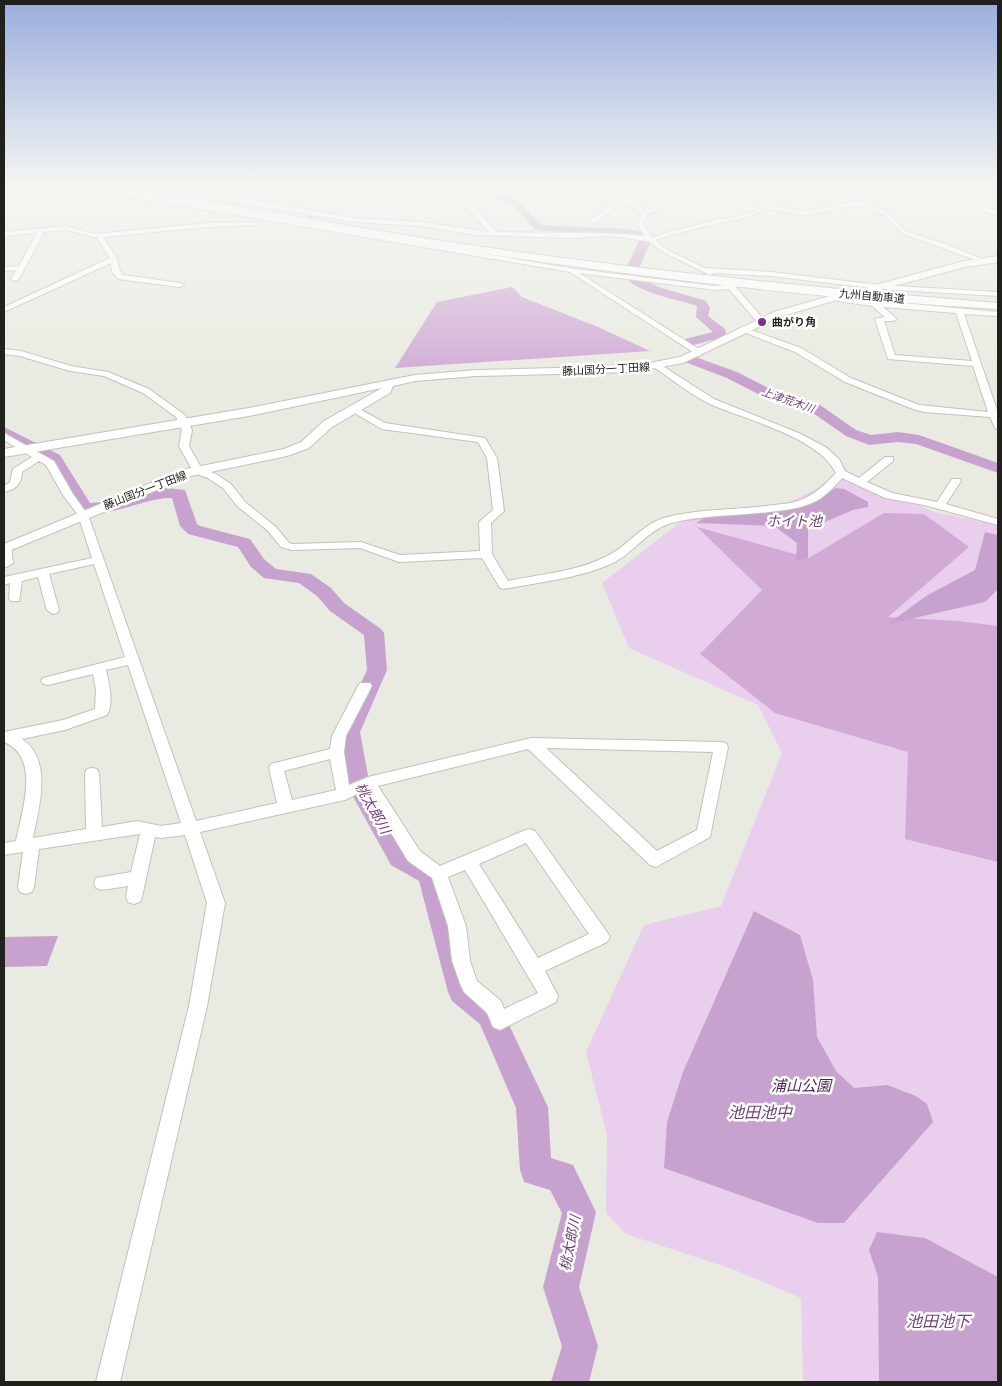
<svg xmlns="http://www.w3.org/2000/svg" width="1002" height="1386" font-family="'Playfair Display','Noto Sans JP',serif">
  <rect width="100%" height="100%" fill="#e9eae1"/>
  <path fill="#e9ceed" d="M846,473L934,512L998,525V1382H803L801,1298L735,1270L626,1234L606,1213L607,1135L586,1052L644,925L721,906L782,753L758,705L629,648L602,583L692,513L789,503Z"/>
  <path fill="#d1aad6" d="M512,287L522,297L598,327L650,351L395,368L437,302Z
    M884,513L924,514L969,547L888,617L958,621L998,626V862L905,839L908,752L775,713L700,654L762,590L697,527L809,558Z"/>
  <path fill="#c8a2ce" d="M836,488L844,489L868,502V507L853,510L808,529V558L796,561L797,543L774,526L696,523L706,517L811,503Z
    M985,532L998,535V589L985,602L888,624L926,596L975,570Z
    M754,911L800,935L813,980L817,1037L836,1071L854,1088L887,1085L916,1096L927,1104L933,1122L844,1223H818L664,1168L667,1122L683,1072Z
    M58,936L47,966L4,967V937Z
    M877,1232L925,1238L998,1277V1382H879L878,1277L869,1250Z"/>
  <g fill="none" stroke-linecap="round" stroke-linejoin="round">
    <path fill="#c8a2ce" fill-rule="evenodd" d="M495,191L520,201L522,206L542,225L627,229L650,233V243L636,275L659,287L706,301L710,308L708,316L725,329L726,334L724,337L686,347L681,346L680,343L681,340L713,332L696,317L697,306C681,300 627,291 624,273L641,237L535,230L513,205L492,196L490,194Z
      M690,355L737,372L776,392L820,405L856,430L871,435L898,432L919,435L998,463V473L916,444L898,442L869,445L864,443L846,436L810,411L766,398L727,378L685,362L683,359Z
      M4,427L60,455L90,503L113,501L166,488L185,490L197,524L200,526L250,539L264,559L276,569L311,574L331,588L344,603L381,629L384,633L387,670L360,732L369,781L409,851L439,868L474,985L500,1006L548,1107L551,1158L573,1165L596,1212L579,1287L598,1346L589,1382H551L562,1346L543,1287L562,1213L550,1190L524,1182L520,1170L516,1108L480,1024L452,1001L448,992L419,881L391,865L345,782L338,732L367,670L364,635L330,611L317,596L299,583L264,578L251,567L238,547L188,534L180,526L172,498C141,498 111,519 79,512L48,461L4,437Z"/>
    <path stroke="#c1c2ba" stroke-width="7" stroke-dasharray="7 3" stroke-linecap="butt" d="M220,209L237,202
      M299,223L318,214"/>
    <defs>
      <path id="minor" d="M49,187L96,188L141,195L568,268L715,286L725,285L729,283L734,285L766,322L759,324L729,289L715,290L579,273L702,351L703,353L699,356L570,272L141,199Z
        M145,187H161L241,198L355,218L422,222L489,232L455,196L429,187C462,187 476,211 497,232C546,233 596,231 645,236L637,225L641,213L628,203L620,204L594,223L589,222L616,201L631,200L645,211L674,201L691,187H698L678,203L647,214L643,225L652,237L718,219L732,218L750,213L763,205L806,211L847,203L840,195L848,187H854L846,195L852,201L873,205L889,213L905,231L948,245L987,261L981,262L901,233L885,215L869,208L856,205L806,215L764,209C747,220 735,219 716,224C696,228 675,234 655,240L669,251L705,268L771,272L880,285L998,292V296L880,289L771,276L713,273L710,275L665,253L648,241L608,236L570,238L475,235L422,226L355,222Z
        M336,187H391L336,191L257,201L254,199Z
        M29,193L66,195L69,197L66,199L35,197L36,200L4,212V208L30,199L26,195Z
        M998,193V197L987,199L982,205L998,212V216L978,209L976,205L983,197Z
        M256,222L258,223V225L208,227L103,237L117,259L120,271L123,275L180,283L184,285L180,287L118,279L112,272L111,263L4,312V307L110,258L97,238L66,230L44,232L19,279L15,281L11,279L16,270L4,271V267L19,266L37,233L4,236V232L66,226L95,234L208,223Z
        M828,296L998,312V316L964,314L998,413V429L995,428L990,417L924,412L913,409L845,382L795,352L741,331L748,329L801,348L851,378L919,405L988,412L973,366L888,359L875,319L885,317L872,306L831,300H828ZM883,307L956,313L972,361L895,355L884,321H893L897,319Z
        M4,349L21,351L71,366L108,372L149,389L185,415L192,430L189,446L202,469L216,474L231,484L245,502L276,527L289,543L292,544L361,542L400,555L480,551L479,522L493,510L487,458L478,442L382,429L351,411V407L354,406L385,423L485,438L497,458L504,511L491,523L492,554L508,581C540,574 577,572 607,556C628,546 641,525 664,518C697,509 732,510 766,506C780,504 795,504 807,497C818,492 827,482 836,473C818,437 746,420 710,404C691,395 673,380 655,368V364L658,363L714,399L801,434L827,448L839,459L845,471L859,478L885,457H893V461L867,482L892,493L937,502L952,479H960L961,481L946,504L998,519V525L924,505L885,498L842,478C834,487 825,497 814,502C800,509 784,510 769,512C737,516 703,515 671,523C648,530 635,551 615,562C582,578 540,582 504,589L500,588L482,558L399,562L360,548L292,550L281,547L268,531L237,506L223,488L208,478L194,473L179,446L182,430L176,417L143,393L104,376L70,371L20,356L4,354Z
        M4,433L54,461L73,494L88,515L196,821L277,803L269,768L271,764L330,749L332,736L358,686L360,683H370L372,686L346,736L344,752L349,785L368,777L531,738L721,742L726,743L728,747L710,837L656,867L650,865L528,749L378,786L420,851L440,866L523,831L529,829L535,831L607,932L610,937L607,942L545,971L558,996L556,1002L500,1030L493,1027L487,1013L464,992L461,986L452,961L448,926L432,878L408,861L365,790L345,800L200,832L225,903L207,1006L120,1382H96L189,1006L207,903L185,835L161,838L155,837L142,897L140,902L134,904L128,902L126,897L128,886L102,890L96,888L94,883L96,878L131,872L140,834L39,849L34,887L32,892L26,894L20,892L18,887L23,852L4,855V843L16,841C22,811 41,757 4,742V732L63,720L95,709L96,690L93,674L48,685L43,684L41,681L43,678L125,657L94,564L49,574L59,610L57,613L53,614L47,610L38,577L22,581L19,601H11L9,598L10,583L4,585V577L92,558L78,515L63,495L46,465L39,461L22,472C21,485 16,489 4,492V486L10,482L13,469L32,457L4,440ZM128,665L181,823L161,826L137,821L102,827L99,773L97,769L92,768L87,769L85,773L86,829L33,838C39,808 53,759 22,739L65,730L107,715C114,703 109,683 106,670ZM546,748L713,752L697,830L657,851ZM330,759L336,790L292,800L284,771ZM526,843L589,934L538,958L479,864ZM465,870L538,993L504,1009L501,1001L477,981L470,961L466,926L448,877Z
        M4,544L11,545L13,563L7,567L4,566Z"/>
      <path id="major" d="M998,256V262L965,267L871,292L866,289L868,287L964,261Z
        M844,292L847,293V297L782,316L683,363L634,372L476,376L415,381L393,386L390,393L332,427L309,448L287,456L191,476L4,553V544L182,470L284,449L301,442L324,421L382,388L249,416L4,457V449L249,408L415,375L476,370L634,366L680,357L774,312Z"/>
      <path id="highway" d="M90,187H113L142,191C253,208 364,230 476,246C649,271 823,289 998,303V309C823,299 648,278 474,252C347,233 221,208 94,190Z"/>
    </defs>
    <use href="#minor" stroke="#c2c2ba" stroke-width="2"/>
    <use href="#major" stroke="#c2c2ba" stroke-width="2"/>
    <use href="#highway" stroke="#c2c2ba" stroke-width="2"/>
    <use href="#minor" fill="#fff" fill-rule="evenodd"/>
    <use href="#major" fill="#fff" fill-rule="evenodd"/>
    <use href="#highway" fill="#fff" fill-rule="evenodd"/>
  </g>
  <linearGradient id="sky" x2="0" y2="1"><stop stop-color="#9badde"/><stop offset="0.49" stop-color="#f5f6f2"/><stop offset="1" stop-color="#f5f6f2" stop-opacity="0"/></linearGradient>
  <rect width="1002" height="381" fill="url(#sky)"/>
  <circle fill="#872a95" stroke="#fffffe" stroke-width="2" cx="762" cy="322" r="5"/>
  <g text-anchor="middle" stroke-width="5" stroke-linejoin="round" paint-order="stroke">
    <g font-size="11" fill="#20201d" stroke="#fffffe">
      <text transform="translate(872 296) rotate(5)" y="4">九州自動車道</text>
      <text transform="translate(606 369) rotate(-3)" y="4">藤山国分一丁田線</text>
      <text transform="translate(145 490) rotate(-21)" y="4">藤山国分一丁田線</text>
    </g>
    <g font-size="11" font-weight="bold" fill="#20201d" stroke="#fffffe" text-anchor="start">
      <text x="772" y="326">曲がり角</text>
    </g>
    <g font-size="11" font-style="italic" fill="#724279" stroke="#fffffe">
      <text transform="translate(788 400) rotate(19)" y="4">上津荒木川</text>
    </g>
    <g font-size="14" font-style="italic" fill="#724279" stroke="#fffffe">
      <text x="794" y="526">ホイト池</text>
      <text transform="translate(373 808) rotate(61)" y="5">桃太郎川</text>
      <text transform="translate(570 1243) rotate(-79)" y="5">桃太郎川</text>
    </g>
    <g font-size="15" font-style="italic" fill="#4e1f55" stroke="#fffffe">
      <text x="801" y="1091">浦山公園</text>
    </g>
    <g font-size="16" font-style="italic" fill="#724279" stroke="#fffffe">
      <text x="760" y="1118">池田池中</text>
      <text x="938" y="1327">池田池下</text>
    </g>
  </g>
  <rect width="1002" height="1386" fill="none" stroke="#20201d" stroke-width="10"/>
</svg>
